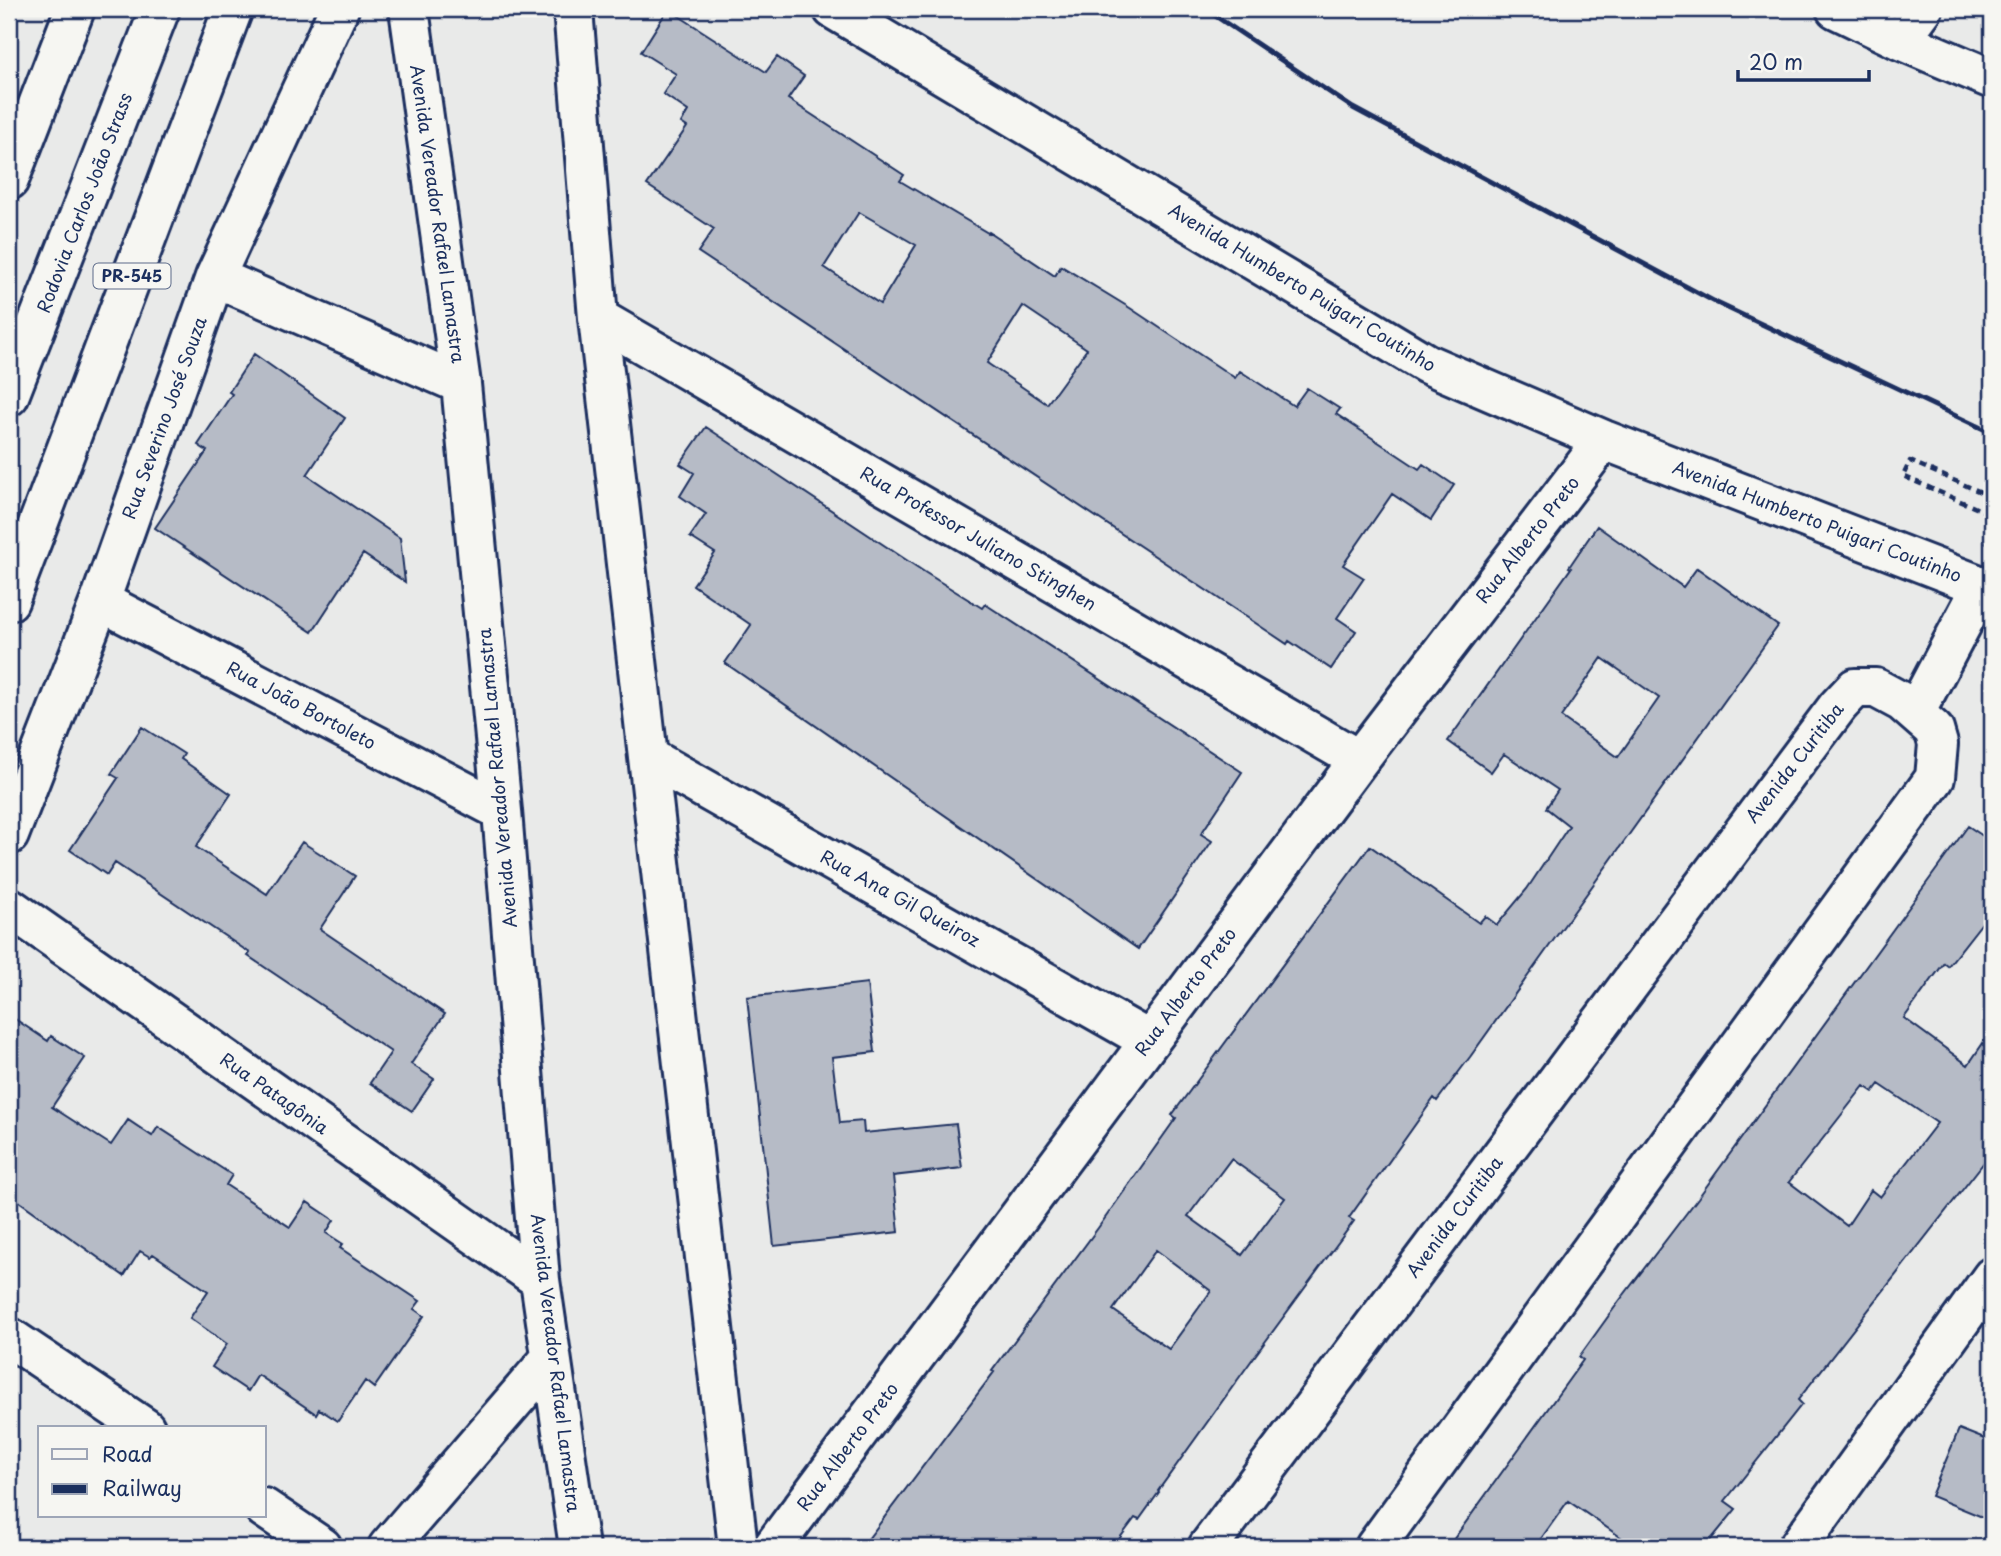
<svg xmlns="http://www.w3.org/2000/svg" width="2001" height="1556" font-family="'Playpen Sans',sans-serif">
  <rect width="100%" height="100%" fill="#e9eae9"/>
  <filter id="ink" filterUnits="userSpaceOnUse"><feTurbulence type="fractalNoise" baseFrequency=".0143" numOctaves="2"/><feDisplacementMap in="SourceGraphic" scale="14" xChannelSelector="R" yChannelSelector="G"/><feConvolveMatrix kernelMatrix="1 2 1 2 8 2 1 2 1" color-interpolation-filters="sRGB"/></filter>
  <g filter="url(#ink)">
    <path fill="#b6bbc6" stroke="#1b2f5e" stroke-width="2" fill-rule="evenodd" d="M668,9L766,72L777,57L804,76L788,99L904,175L900,181L988,233L989,232L1055,276L1061,266L1130,308L1235,378L1240,371L1294,406L1307,388L1340,409L1336,414L1419,469L1423,464L1454,485L1431,520L1392,494L1343,565L1364,578L1337,618L1356,631L1331,669L1289,641L1287,644L698,252L714,229L647,185L687,127L681,123L688,111L663,94L676,74L641,52ZM859,212L916,245L880,304L824,267ZM1023,306L1087,349L1047,404L987,363Z
      M254,354L345,418L307,475L400,538L405,582L363,554L312,632L155,528L207,451L198,445L232,394L229,392Z
      M706,427L926,573L982,608L985,604L1242,772L1201,834L1212,841L1138,949L725,663L751,625L693,585L715,553L690,537L706,514L680,496L694,473L680,464Z
      M1597,526L1683,587L1697,568L1778,626L1470,1057L1437,1101L1434,1098L1349,1218L1354,1221L1254,1357L1158,1491L1159,1492L1139,1520L1135,1518L1113,1547H862L994,1372L992,1371L1098,1228L1176,1118L1172,1115L1370,846L1479,923L1485,916L1497,925L1527,889L1569,826L1546,808L1558,790L1504,754L1491,772L1448,741L1571,568L1569,567ZM1602,658L1659,698L1618,757L1561,717ZM1231,1159L1285,1198L1242,1255L1188,1216ZM1156,1250L1211,1291L1169,1349L1113,1310Z
      M142,727L184,754L181,759L231,794L196,847L267,894L302,842L355,876L320,929L445,1014L411,1064L434,1079L412,1111L370,1083L391,1052L248,956L250,953L115,863L107,875L70,850L118,778L111,774Z
      M1968,826L1992,842V910L1948,966L1944,963L1904,1018L1968,1065L1992,1030V1152L1798,1400L1802,1404L1725,1501L1736,1509L1705,1547H1635L1568,1501L1535,1547H1448L1583,1360L1579,1357L1620,1300L1698,1198ZM1879,1084L1937,1123L1880,1197L1871,1190L1847,1226L1789,1182L1864,1086L1873,1092Z
      M867,983L875,1052L832,1057L840,1123L863,1121L864,1133L956,1124L962,1168L893,1176L899,1232L774,1246L747,997Z
      M9,1015L48,1041L51,1036L85,1058L52,1107L111,1145L128,1120L152,1136L158,1127L232,1175L226,1185L290,1227L307,1202L334,1220L326,1233L343,1244L340,1248L420,1301L414,1309L424,1316L374,1388L365,1381L338,1421L319,1409L316,1414L258,1375L248,1391L212,1367L227,1344L190,1318L208,1291L153,1254L150,1257L140,1251L124,1276L9,1194Z
      M1959,1429L1992,1442V1521L1931,1496Z"/>
    <g fill="none" stroke-linecap="round" stroke-linejoin="round">
      <defs>
        <path id="minor" d="M409,9L461,384L502,811L540,1280L579,1547
          M573,9L598,318L738,1547
          M833,9L1427,364L1604,440L1992,590
          M1836,9L1900,40L1992,79
          M1900,40L1923,9
          M9,180L75,9
          M215,277L461,384
          M598,318L1359,760
          M100,601L502,811
          M1915,713L1982,586
          M650,758L1150,1041
          M9,835L100,601L215,277L339,9
          M9,907L540,1280
          M9,1337L145,1428
          M264,1508L322,1547
          M388,1547L551,1358
          M773,1547L1359,760L1604,440
          M1208,1547L1838,706L1855,688H1876L1902,702L1934,730L1938,744L1935,778L1375,1547
          M1798,1547L1992,1277"/>
        <path id="highway" d="M9,396L160,9
          M9,601L233,9"/>
      </defs>
      <use href="#minor" stroke="#1b2f5e" stroke-width="44"/>
      <use href="#highway" stroke="#1b2f5e" stroke-width="44"/>
      <path stroke="#1b2f5e" stroke-width="4.5" stroke-dasharray="7 5" stroke-linecap="butt" d="M1992,497L1910,461L1903,476L1992,515
        M1986,544L1992,532"/>
      <use href="#minor" stroke="#f6f6f2" stroke-width="38"/>
      <use href="#highway" stroke="#f6f6f2" stroke-width="38"/>
      <path stroke="#1b2f5e" stroke-width="5" d="M1205,9L1353,108L1717,303L1992,433"/>
    </g>
  </g>
  <g text-anchor="middle" stroke-width="5" stroke-linejoin="round" paint-order="stroke">
    <rect fill="#f6f6f2" stroke="#5d6b8a" stroke-width="2" x="93.5" y="263.5" width="77" height="25" rx="5"/>
    <g font-size="16" font-weight="bold" fill="#1b2f5e">
      <text x="132" y="282">PR-545</text>
    </g>
    <g font-size="18" fill="#1b2f5e" stroke="#f6f6f2">
      <text transform="translate(85 203) rotate(-69)" y="6">Rodovia Carlos João Strass</text>
      <text transform="translate(437 214) rotate(82)" y="6">Avenida Vereador Rafael Lamastra</text>
      <text transform="translate(1302 288) rotate(31)" y="6">Avenida Humberto Puigari Coutinho</text>
      <text transform="translate(165 418) rotate(-70)" y="6">Rua Severino José Souza</text>
      <text transform="translate(1817 522) rotate(21)" y="6">Avenida Humberto Puigari Coutinho</text>
      <text transform="translate(978 539) rotate(30)" y="6">Rua Professor Juliano Stinghen</text>
      <text transform="translate(1528 540) rotate(-52)" y="6">Rua Alberto Preto</text>
      <text transform="translate(301 706) rotate(28)" y="6">Rua João Bortoleto</text>
      <text transform="translate(1795 763) rotate(-52)" y="6">Avenida Curitiba</text>
      <text transform="translate(498 778) rotate(-95)" y="6">Avenida Vereador Rafael Lamastra</text>
      <text transform="translate(900 899) rotate(29)" y="6">Rua Ana Gil Queiroz</text>
      <text transform="translate(1186 992) rotate(-53)" y="6">Rua Alberto Preto</text>
      <text transform="translate(274 1094) rotate(35)" y="6">Rua Patagônia</text>
      <text transform="translate(1455 1217) rotate(-53)" y="6">Avenida Curitiba</text>
      <text transform="translate(555 1363) rotate(83)" y="6">Avenida Vereador Rafael Lamastra</text>
      <text transform="translate(848 1447) rotate(-53)" y="6">Rua Alberto Preto</text>
    </g>
  </g>
  <rect width="2001" height="1556" fill="none" stroke="#f6f6f2" stroke-width="35"/>
  <rect x="18" y="18" width="1966" height="1521" fill="none" stroke="#1b2f5e" stroke-width="2.5" filter="url(#ink)"/>
  <rect x="38" y="1426" width="228" height="91" fill="#f6f6f2" stroke="#9ea6b7" stroke-width="2"/>
  <rect x="52" y="1449" width="35" height="10" fill="#f6f6f2" stroke="#9ea6b7" stroke-width="2"/>
  <text x="102" y="1462" font-size="21" fill="#1b2f5e">Road</text>
  <rect x="52" y="1484" width="35" height="10" fill="#1b2f5e" stroke="#9ea6b7" stroke-width="2"/>
  <text x="102" y="1496" font-size="21" fill="#1b2f5e">Railway</text>
  <path d="M1738 70v10h131v-10" fill="none" stroke="#1b2f5e" stroke-width="3.5"/>
  <text x="1749" y="70" font-size="21" fill="#1b2f5e" stroke="#f6f6f2" stroke-width="5" paint-order="stroke">20 m</text>
</svg>
